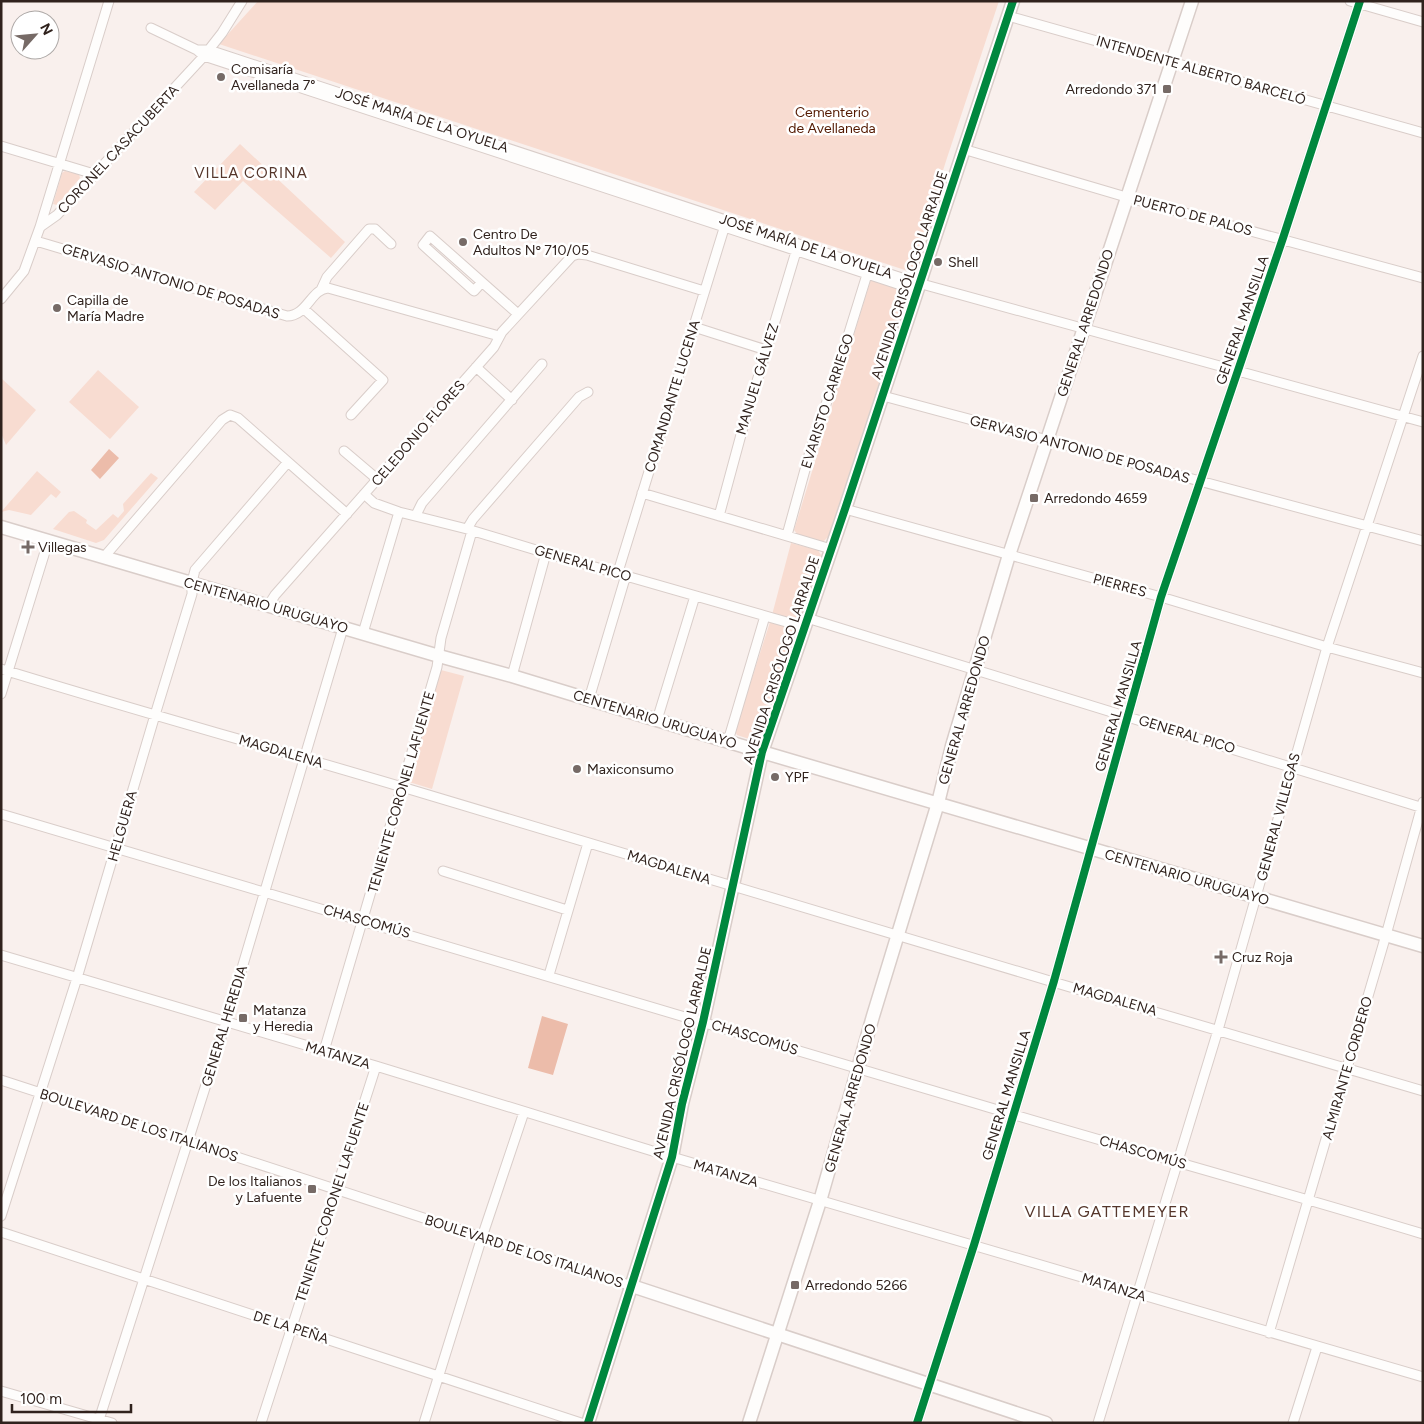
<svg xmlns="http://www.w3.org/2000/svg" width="1424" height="1424" font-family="Figtree,sans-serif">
  <rect width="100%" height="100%" fill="#f9f0ed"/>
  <path fill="#f8dcd1" d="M258,1H999L946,161L911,272L219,44Z
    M240,144L345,242L331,258L243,181L215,210L194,192Z
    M65,171L79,174L80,178L57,205L53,204L62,173Z
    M871,279L908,291V295L828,537L824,541H821L798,535L794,530L795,527Z
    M98,370L139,407L110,439L69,402Z
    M1,378L36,410L6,445L1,433Z
    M37,471L61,492L56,498L51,494L31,515L9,510L1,512Z
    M151,473L158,478L104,540L96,543L53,529L69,512L74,511L87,520L86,523L96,530L113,514L118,518L124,511L123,504Z
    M791,543L818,550L821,555L801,616L796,619L772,615Z
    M770,622C779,625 794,626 796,637L760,739L755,741L737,735L735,731Z
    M441,670L464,676L432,789L409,782Z"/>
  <path fill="#ecbcaa" d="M109,449L119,458L100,479L91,470Z
    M542,1016L568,1024L553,1075L528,1068Z"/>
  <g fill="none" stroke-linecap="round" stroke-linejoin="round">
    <defs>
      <path id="street" d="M1350,1L1423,22
        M1008,16L1423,133
        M151,28L197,50L204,56L916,290
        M197,50H209L911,281L1423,422
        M1,146L94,174
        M963,149L1126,197L1423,278
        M40,227L109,1
        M36,241L287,316C307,316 311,289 328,288L499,336
        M482,282L474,291L423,245L430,236L518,314
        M321,290L327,277L369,229H375L391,244
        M1,299L24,271L40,227L57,215L204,56L222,33L242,1
        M304,309L383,380L351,415
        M694,327L766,350
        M476,367L512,400
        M883,396L1423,541
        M344,451L377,479
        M642,493L831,549
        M364,494L374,503L399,512L467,529L546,553L804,627
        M845,509L1161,597L1327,647L1423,673
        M416,515L422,503L542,364
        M719,516L742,431L798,245
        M467,529L473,519L579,397L588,392
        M787,535L811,448L835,378L869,268
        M104,557L222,420L230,415L238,418L347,514
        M618,572L726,222
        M268,606L275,595L494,347L502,332L572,256L578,254L587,255L704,291
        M807,618L1423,808
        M363,633L399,512
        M1,669C134,710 268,747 402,787C742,888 1082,992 1423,1091
        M512,676L546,553
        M1,694L48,542
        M589,699L626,575
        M657,720L695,596
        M728,741L765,616
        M1,814C338,911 673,1013 1008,1113C1146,1154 1285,1192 1423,1234
        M443,871L567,910
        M1,955L376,1066L672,1157L1423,1377
        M549,975L588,843
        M324,1051L437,667L441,638L472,531
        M1,1080L632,1286
        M1,1216L77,978L155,715L192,594V582L195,570L288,462
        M1,1232L581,1423
        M1269,1333L1386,935L1423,802
        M1,1391L112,1423
        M98,1423L226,1022L343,628
        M261,1423L376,1066
        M424,1423L482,1237L524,1112
        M917,1423L974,1245L1054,981L1161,597L1283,238L1360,1
        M1098,1423L1218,1030L1327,647L1423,356
        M1293,1423L1317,1347"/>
      <path id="secondary" d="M1,527L439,656L512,676L762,752L1423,946
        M632,1286L1046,1423
        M588,1423L672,1157L682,1104L703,1022L762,752L845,509L1013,1
        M749,1423L820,1201L873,1016L938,803L952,746L1009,555L1192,1"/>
    </defs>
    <use href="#street" stroke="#d9cdc9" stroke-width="11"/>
    <use href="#secondary" stroke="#d9cdc9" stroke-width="15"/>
    <use href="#street" stroke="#fefdfc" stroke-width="9"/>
    <use href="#secondary" stroke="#fefdfc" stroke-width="12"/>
    <defs>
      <path id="cycleway" d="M588,1423L672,1157L682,1104L703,1022L762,752L845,509L1013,1
        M917,1423L974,1245L1054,981L1161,597L1283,238L1360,1"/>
    </defs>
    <use href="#cycleway" stroke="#fff" stroke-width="11"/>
    <use href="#cycleway" stroke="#00873e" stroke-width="8"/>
  </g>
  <g fill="#766a66" stroke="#fff" stroke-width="2">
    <circle cx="221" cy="77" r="5"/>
    <rect x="1162" y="84" width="10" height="10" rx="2.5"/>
    <circle cx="463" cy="242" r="5"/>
    <circle cx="938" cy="262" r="5"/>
    <circle cx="57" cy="308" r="5"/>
    <rect x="1029" y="493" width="10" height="10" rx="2.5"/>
    <path d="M25.5 539.5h5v5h5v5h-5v5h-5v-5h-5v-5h5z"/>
    <circle cx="577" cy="769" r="5"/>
    <circle cx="775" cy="777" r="5"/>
    <path d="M1218.5 949.5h5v5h5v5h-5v5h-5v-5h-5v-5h5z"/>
    <rect x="238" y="1013" width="10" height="10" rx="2.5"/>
    <rect x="307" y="1184" width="10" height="10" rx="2.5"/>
    <rect x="790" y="1280" width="10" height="10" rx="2.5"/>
  </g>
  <g text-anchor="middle" stroke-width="5" stroke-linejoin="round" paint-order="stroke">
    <g font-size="14" fill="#30221d" stroke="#fff" text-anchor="start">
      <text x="231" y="74">Comisaría<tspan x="231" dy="16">Avellaneda 7°</tspan></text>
      <text x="1157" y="94" text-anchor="end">Arredondo 371</text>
      <text x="473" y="239">Centro De<tspan x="473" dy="16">Adultos Nº 710/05</tspan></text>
      <text x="948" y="267">Shell</text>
      <text x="67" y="305">Capilla de<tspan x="67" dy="16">María Madre</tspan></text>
      <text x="1044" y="503">Arredondo 4659</text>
      <text x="38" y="552">Villegas</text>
      <text x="587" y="774">Maxiconsumo</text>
      <text x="785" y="782">YPF</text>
      <text x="1232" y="962">Cruz Roja</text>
      <text x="253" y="1015">Matanza<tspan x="253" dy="16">y Heredia</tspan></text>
      <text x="302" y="1186" text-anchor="end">De los Italianos<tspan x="302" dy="16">y Lafuente</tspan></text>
      <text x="805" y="1290">Arredondo 5266</text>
    </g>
    <g font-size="14" fill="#30221d" stroke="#fff">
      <text transform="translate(1201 70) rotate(16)" y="5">INTENDENTE ALBERTO BARCELÓ</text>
      <text transform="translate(422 120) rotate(18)" y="5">JOSÉ MARÍA DE LA OYUELA</text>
      <text transform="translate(118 149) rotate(-47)" y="5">CORONEL CASACUBERTA</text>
      <text transform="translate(1193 215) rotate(15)" y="5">PUERTO DE PALOS</text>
      <text transform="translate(806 246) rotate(18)" y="5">JOSÉ MARÍA DE LA OYUELA</text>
      <text transform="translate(909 275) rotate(-72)" y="5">AVENIDA CRISÓLOGO LARRALDE</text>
      <text transform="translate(171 281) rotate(17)" y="5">GERVASIO ANTONIO DE POSADAS</text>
      <text transform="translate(1242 320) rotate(-71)" y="5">GENERAL MANSILLA</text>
      <text transform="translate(1085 323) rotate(-72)" y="5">GENERAL ARREDONDO</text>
      <text transform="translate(757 379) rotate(-73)" y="5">MANUEL GÁLVEZ</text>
      <text transform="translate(672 396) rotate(-73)" y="5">COMANDANTE LUCENA</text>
      <text transform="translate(827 401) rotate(-72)" y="5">EVARISTO CARRIEGO</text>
      <text transform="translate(418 433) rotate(-49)" y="5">CELEDONIO FLORES</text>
      <text transform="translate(1080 449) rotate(15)" y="5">GERVASIO ANTONIO DE POSADAS</text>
      <text transform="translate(583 563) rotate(16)" y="5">GENERAL PICO</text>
      <text transform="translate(1120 585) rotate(15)" y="5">PIERRES</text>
      <text transform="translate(266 605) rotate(16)" y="5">CENTENARIO URUGUAYO</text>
      <text transform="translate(781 660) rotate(-72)" y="5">AVENIDA CRISÓLOGO LARRALDE</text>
      <text transform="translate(1118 706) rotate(-74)" y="5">GENERAL MANSILLA</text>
      <text transform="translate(964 710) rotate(-74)" y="5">GENERAL ARREDONDO</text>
      <text transform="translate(655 719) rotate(17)" y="5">CENTENARIO URUGUAYO</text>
      <text transform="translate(1187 734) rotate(17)" y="5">GENERAL PICO</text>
      <text transform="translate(281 751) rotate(16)" y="5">MAGDALENA</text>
      <text transform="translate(401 792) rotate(-74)" y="5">TENIENTE CORONEL LAFUENTE</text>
      <text transform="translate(1278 817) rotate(-75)" y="5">GENERAL VILLEGAS</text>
      <text transform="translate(122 826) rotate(-74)" y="5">HELGUERA</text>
      <text transform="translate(669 867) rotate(17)" y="5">MAGDALENA</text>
      <text transform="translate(1187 877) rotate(16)" y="5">CENTENARIO URUGUAYO</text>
      <text transform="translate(367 921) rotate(16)" y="5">CHASCOMÚS</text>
      <text transform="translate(1115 999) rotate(16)" y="5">MAGDALENA</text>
      <text transform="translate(224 1026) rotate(-73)" y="5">GENERAL HEREDIA</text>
      <text transform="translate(755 1037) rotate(17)" y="5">CHASCOMÚS</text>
      <text transform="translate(682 1053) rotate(-77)" y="5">AVENIDA CRISÓLOGO LARRALDE</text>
      <text transform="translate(338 1055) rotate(16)" y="5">MATANZA</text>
      <text transform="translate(1347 1068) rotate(-74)" y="5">ALMIRANTE CORDERO</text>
      <text transform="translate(1006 1095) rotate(-73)" y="5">GENERAL MANSILLA</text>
      <text transform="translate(850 1098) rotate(-74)" y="5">GENERAL ARREDONDO</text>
      <text transform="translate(139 1125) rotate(18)" y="5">BOULEVARD DE LOS ITALIANOS</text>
      <text transform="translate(1143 1152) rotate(16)" y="5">CHASCOMÚS</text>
      <text transform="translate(726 1173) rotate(16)" y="5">MATANZA</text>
      <text transform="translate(332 1202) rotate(-72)" y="5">TENIENTE CORONEL LAFUENTE</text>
      <text transform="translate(524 1251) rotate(18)" y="5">BOULEVARD DE LOS ITALIANOS</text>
      <text transform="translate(1114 1287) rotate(17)" y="5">MATANZA</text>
      <text transform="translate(291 1327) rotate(18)" y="5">DE LA PEÑA</text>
    </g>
    <g font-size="14" fill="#531901" stroke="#fff">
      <text x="832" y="117">Cementerio<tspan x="832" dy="16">de Avellaneda</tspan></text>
    </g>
    <g font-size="15" letter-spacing="1" fill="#55362b" stroke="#fff">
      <text x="251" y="178">VILLA CORINA</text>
    </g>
    <g font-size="16" letter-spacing="1" fill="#55362b" stroke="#fff">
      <text x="1107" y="1217">VILLA GATTEMEYER</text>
    </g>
  </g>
  <rect width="1424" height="1424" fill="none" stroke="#30221d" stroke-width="5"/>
  <g transform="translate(35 35) rotate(63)"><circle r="24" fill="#ffffff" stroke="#aca7a5"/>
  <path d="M0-4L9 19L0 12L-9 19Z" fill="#766a66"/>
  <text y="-8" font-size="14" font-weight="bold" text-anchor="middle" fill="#30221d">N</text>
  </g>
  <path d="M12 1404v8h119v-8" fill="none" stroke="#30221d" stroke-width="2.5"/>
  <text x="20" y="1404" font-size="15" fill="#30221d" stroke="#ffffff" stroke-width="4" paint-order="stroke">100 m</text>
</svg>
